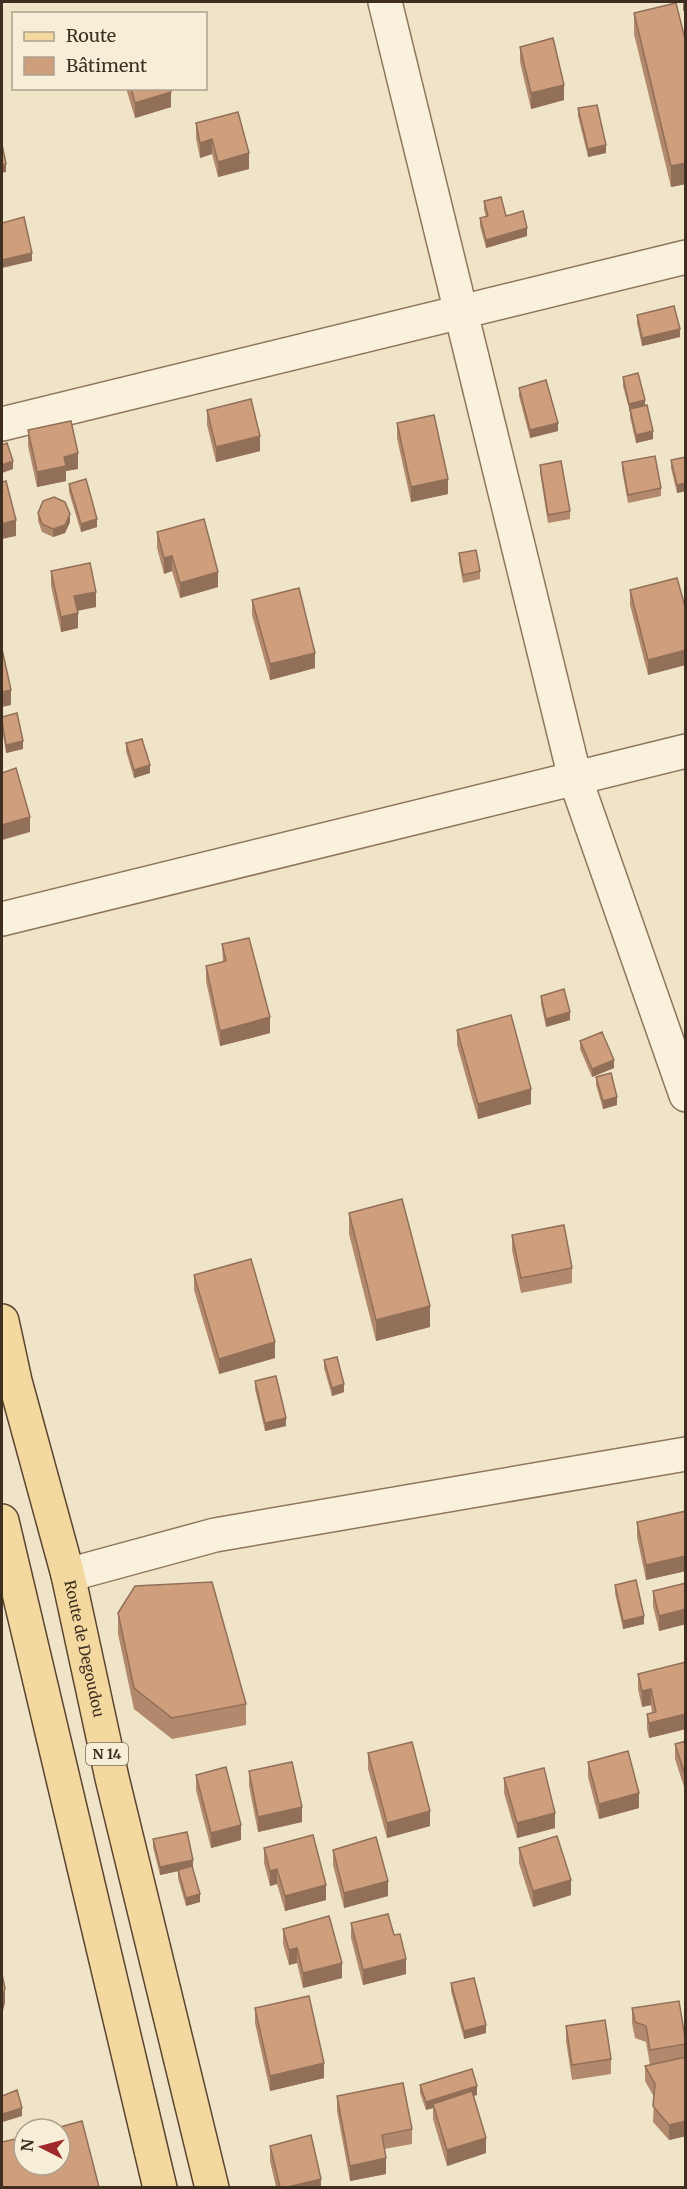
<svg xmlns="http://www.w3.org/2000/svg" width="687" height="2189" font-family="Merriweather,serif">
  <rect width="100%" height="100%" fill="#f0e4c8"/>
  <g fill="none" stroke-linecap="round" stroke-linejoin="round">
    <defs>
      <path id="minor" d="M385,2L575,778L686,1095
        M2,424L686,257
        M2,919L686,751
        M68,1575L215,1535L686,1454"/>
      <g id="major">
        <path id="s1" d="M2,1321L15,1381L68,1575L112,1778L212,2188"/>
        <path d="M2,1521L160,2188"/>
      </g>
    </defs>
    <use href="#minor" stroke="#8d765c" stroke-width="36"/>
    <use href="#major" stroke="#5b4430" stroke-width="36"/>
    <use href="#minor" stroke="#faf1dc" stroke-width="33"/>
    <use href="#major" stroke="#f3d9a0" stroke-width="33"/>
  </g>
  <path fill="#b2896c" d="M634,13L686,43V184L671,187L634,34Z
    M520,47L564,100L531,109L520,62Z
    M126,88H170L171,107L135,118Z
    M578,108L606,153L588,157L578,116Z
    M196,123L249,169L218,177L212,154L200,158L196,138Z
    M484,201L506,216L527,236L486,248L480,226V218L486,217L484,209Z
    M637,315L680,337L642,346L637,323Z
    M623,377L645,406L653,439L636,443L630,417V412L623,386Z
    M519,388L558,431L530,438L519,396Z
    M207,410L260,451L216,462L207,425Z
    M397,423L448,494L411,502L397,438Z
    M28,430L78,469L66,471V481L37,487L28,446Z
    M686,457V491L677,493L671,468V460Z
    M622,462L661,488V496L628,503L622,470Z
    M540,465L570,511V519L548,523L540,473Z
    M69,484L97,527L81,532L69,492Z
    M38,513L70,522L65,533L53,537L42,532L38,521Z
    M157,532L218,587L180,598L172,571L164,574L157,548Z
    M459,553L480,571V579L463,583L459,561Z
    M51,571L96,607L78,611V628L61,632L51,586Z
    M630,590L686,610L648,675L630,605Z
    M252,600L315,668L270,680L252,615Z
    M2,717L23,749L6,753L2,729Z
    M126,743L150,773L134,778L126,751Z
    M222,944L270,1033L220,1046L206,981V966L223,962Z
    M541,996L570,1020L546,1027L541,1004Z
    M457,1030L531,1104L478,1119L457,1045Z
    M580,1041L614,1068L592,1077L580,1049Z
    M596,1077L617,1105L603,1109L596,1085Z
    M349,1213L430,1327L376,1341L349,1234Z
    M512,1235L572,1268V1283L521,1293L512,1250Z
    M194,1275L275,1358L219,1374L194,1290Z
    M324,1360L344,1392L332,1396L324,1368Z
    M255,1381L286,1426L265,1431L255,1389Z
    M686,1511V1571L646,1580L637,1537V1522Z
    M686,1583V1624L659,1631L653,1606V1591Z
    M615,1585L644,1624L623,1629L615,1593Z
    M118,1613L246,1704V1725L172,1739L134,1709L118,1634Z
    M686,1662V1729L649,1738L647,1729V1714L652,1713L651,1705L642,1707L638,1689V1674Z
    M686,1741V1793L675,1759V1744Z
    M368,1753L430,1826L387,1838L368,1769Z
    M588,1762L639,1808L599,1819L588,1777Z
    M249,1771L302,1822L258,1832L249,1786Z
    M196,1775L241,1840L211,1848L196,1790Z
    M504,1778L555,1828L517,1838L504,1793Z
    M153,1839L193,1868L200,1902L186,1906L178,1878V1871L160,1875L153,1847Z
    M264,1848L326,1900L285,1911L277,1884L270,1886L264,1863Z
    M519,1848L571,1895L533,1907L519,1863Z
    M333,1850L388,1896L344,1908L333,1865Z
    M351,1923L394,1935L406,1974L363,1985L351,1938Z
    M283,1929L342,1978L303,1988L297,1963L289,1965L283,1944Z
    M451,1983L486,2033L464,2039L451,1991Z
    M255,2008L324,2078L270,2091L255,2023Z
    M632,2008L686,2042V2136L669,2140L653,2122L654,2097L645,2081V2066L650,2065L646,2042L635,2038L632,2023Z
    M566,2026L611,2059V2074L572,2080L566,2041Z
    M420,2085L477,2095L473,2096L486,2153L447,2166L433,2119V2108L426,2110L420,2093Z
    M337,2096L412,2129V2144L384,2149L386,2174L350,2181L337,2111Z
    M270,2146L321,2187H276L270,2161Z"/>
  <path fill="#916f58" d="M683,2H686V10L683,11Z
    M564,85V100L531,109V93Z
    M171,92V107L135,118V103Z
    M212,139V154L200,158V143Z
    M606,145V153L588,157V149Z
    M249,153V169L218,177V162Z
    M686,163V184L671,187V166Z
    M6,164V172L2,173V165Z
    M527,228V236L486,248V240Z
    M32,253V261L2,268V260Z
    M680,329V337L642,346V338Z
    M645,400V408L630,409L629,412V404Z
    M558,423V431L530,438V430Z
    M653,431V439L636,443V435Z
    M260,436V451L216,462V447Z
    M78,453V469L66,471V481L37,487V472L64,457Z
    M13,461V469L2,473V465Z
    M448,479V494L411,502V487Z
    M686,483V491L677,493V485Z
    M70,514V522L65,533L53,537V529Z
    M97,519V527L81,532V524Z
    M16,520V536L2,539V524Z
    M172,556V571L164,574V558Z
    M218,572V587L180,598V583Z
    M96,592V607L74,611V596Z
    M78,613V628L61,632V617Z
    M686,650V665L648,675V660Z
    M315,653V668L270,680V664Z
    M11,690V705L2,707V692Z
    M23,741V749L6,753V745Z
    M150,765V773L134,778V770Z
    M30,817V832L2,840V825Z
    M570,1012V1020L546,1027V1019Z
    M270,1017V1033L220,1046V1031Z
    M614,1060V1068L592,1077V1069Z
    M531,1089V1104L478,1119V1104Z
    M617,1097V1105L603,1109V1101Z
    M430,1306V1327L376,1341V1320Z
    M275,1342V1358L219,1374V1359Z
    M344,1384V1392L332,1396V1388Z
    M286,1418V1426L265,1431V1423Z
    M686,1556V1571L646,1580V1565Z
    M686,1609V1624L659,1631V1616Z
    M644,1616V1624L623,1629V1621Z
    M651,1689V1705L642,1707V1691Z
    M686,1714V1729L649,1738V1723Z
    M639,1793V1808L599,1819V1804Z
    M302,1807V1822L258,1832V1817Z
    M430,1811V1826L387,1838V1823Z
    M555,1813V1828L517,1838V1823Z
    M241,1825V1840L211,1848V1833Z
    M193,1860V1868L160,1875V1867Z
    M277,1869V1884L270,1886V1871Z
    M571,1880V1895L533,1907V1891Z
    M388,1881V1896L344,1908V1893Z
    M326,1885V1900L285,1911V1896Z
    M200,1894V1902L186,1906V1898Z
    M297,1948V1963L289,1965V1950Z
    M406,1959V1974L363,1985V1970Z
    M342,1963V1978L303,1988V1973Z
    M5,1988V2003L2,2015V2000Z
    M486,2025V2033L464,2039V2031Z
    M324,2063V2078L270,2091V2076Z
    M477,2086V2095L434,2107L433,2104V2108L426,2110V2102Z
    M22,2108V2116L3,2122V2114Z
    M686,2121V2136L669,2140V2125Z
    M486,2138V2153L447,2166V2150Z
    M386,2158V2174L350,2181V2166Z
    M321,2179V2187H288Z"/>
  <path fill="#cf9f7d" stroke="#916f58" stroke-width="1.5" d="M676,3L686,43V163L671,166L634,13Z
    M553,38L564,85L531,93L520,47Z
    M131,88H170L171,92L135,103Z
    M597,105L606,145L588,149L578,108Z
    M238,112L249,153L218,162L212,139L200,143L196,123Z
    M2,144L6,164L2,165Z
    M501,197L506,216L523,211L527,228L486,240L480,218L488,216L484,201Z
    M24,217L32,253L2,260V223Z
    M674,306L680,329L642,338L637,315Z
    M638,373L645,400L629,404L623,377Z
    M546,380L558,423L530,430L519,388Z
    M251,399L260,436L216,447L207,410Z
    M647,405L653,431L636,435L630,409Z
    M434,415L448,479L411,487L397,423Z
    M71,421L78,453L64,457L66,466L37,472L28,430Z
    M7,443L13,461L2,465V445Z
    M655,456L661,488L628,495L622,462Z
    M686,457V483L677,485L671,460Z
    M561,461L570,511L548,515L540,465Z
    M86,479L97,519L81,524L69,484Z
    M6,481L16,520L2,524V482Z
    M54,497L65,502L70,514L65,525L53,529L42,524L38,513L43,501Z
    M204,519L218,572L180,583L172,556L164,558L157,532Z
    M476,550L480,571L463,575L459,553Z
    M90,563L96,592L74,596L78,613L61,617L51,571Z
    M677,578L686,610V650L648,660L630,590Z
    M299,588L315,653L270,664L252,600Z
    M2,649L11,690L2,692Z
    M17,713L23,741L6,745L2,721V717Z
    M142,739L150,765L134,770L126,743Z
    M16,768L30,817L2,825V773Z
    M249,938L270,1017L220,1031L206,966L226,961L222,944Z
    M564,989L570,1012L546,1019L541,996Z
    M511,1015L531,1089L478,1104L457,1030Z
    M602,1032L614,1060L592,1069L580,1041Z
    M611,1073L617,1097L603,1101L596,1077Z
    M402,1199L430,1306L376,1320L349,1213Z
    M564,1225L572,1268L521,1278L512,1235Z
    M251,1259L275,1342L219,1359L194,1275Z
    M337,1357L344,1384L332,1388L324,1360Z
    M276,1376L286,1418L265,1423L255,1381Z
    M686,1511V1556L646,1565L637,1522Z
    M636,1580L644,1616L623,1621L615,1585Z
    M212,1582L246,1704L172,1718L134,1688L118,1613L135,1586Z
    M686,1583V1609L659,1616L653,1591Z
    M686,1662V1714L649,1723L647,1714L656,1712L651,1689L642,1691L638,1674Z
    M686,1741V1778L675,1744Z
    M412,1742L430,1811L387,1823L368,1753Z
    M628,1751L639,1793L599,1804L588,1762Z
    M292,1762L302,1807L258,1817L249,1771Z
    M226,1767L241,1825L211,1833L196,1775Z
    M544,1768L555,1813L517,1823L504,1778Z
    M187,1832L193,1860L160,1867L153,1839Z
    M313,1835L326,1885L285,1896L277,1869L270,1871L264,1848Z
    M557,1836L571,1880L533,1891L519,1848Z
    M376,1837L388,1881L344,1893L333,1850Z
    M192,1866L200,1894L186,1898L178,1870Z
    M388,1914L394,1935L400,1934L406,1959L363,1970L351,1923Z
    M329,1916L342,1963L303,1973L297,1948L289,1950L283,1929Z
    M2,1974L5,1988L2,2000Z
    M474,1978L486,2025L464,2031L451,1983Z
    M309,1996L324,2063L270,2076L255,2008Z
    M679,2001L686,2044L650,2050L646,2026L635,2022L632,2008Z
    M605,2020L611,2059L572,2065L566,2026Z
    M686,2057V2121L669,2125L653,2106L655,2084L645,2066Z
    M472,2069L477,2086L426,2102L420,2085Z
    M403,2083L412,2129L382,2135L386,2158L350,2166L337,2096Z
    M17,2090L22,2108L3,2114L2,2110V2096Z
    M472,2091L486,2138L447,2150L433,2104Z
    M82,2121L99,2187H2V2142L24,2137V2165H60V2129H53Z
    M311,2135L321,2179L288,2187H280L270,2146Z"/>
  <g text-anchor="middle" stroke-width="4.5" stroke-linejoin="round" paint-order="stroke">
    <rect fill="#f7eed8" stroke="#756857" stroke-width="1.5" x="86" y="1743" width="42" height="22" rx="4.5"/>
    <g font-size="14" font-weight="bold" fill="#3d2e20">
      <text x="107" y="1759">N 14</text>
    </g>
    <g font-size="15" fill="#3d2e20" stroke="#f7eed8">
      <text dy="5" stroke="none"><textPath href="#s1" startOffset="338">Route de Degoudou</textPath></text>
    </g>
  </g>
  <rect width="687" height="2189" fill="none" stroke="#3d2e20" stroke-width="6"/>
  <rect x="12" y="12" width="195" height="78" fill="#f7eed8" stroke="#ada18e" stroke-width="1.5"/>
  <rect x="24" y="32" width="30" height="9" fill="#f3d9a0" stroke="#ada18e" stroke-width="1.5"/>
  <text x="66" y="42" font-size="18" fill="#3d2e20">Route</text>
  <rect x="24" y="57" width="30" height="18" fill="#cf9f7d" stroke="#ada18e" stroke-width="1.5"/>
  <text x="66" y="72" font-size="18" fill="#3d2e20">Bâtiment</text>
  <g transform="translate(42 2147) rotate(276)"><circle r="28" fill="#f7eed8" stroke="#ada18e" stroke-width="1.5"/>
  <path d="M0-4.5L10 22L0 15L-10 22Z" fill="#9e2a2b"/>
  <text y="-9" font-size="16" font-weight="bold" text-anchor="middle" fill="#3d2e20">N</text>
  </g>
</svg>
